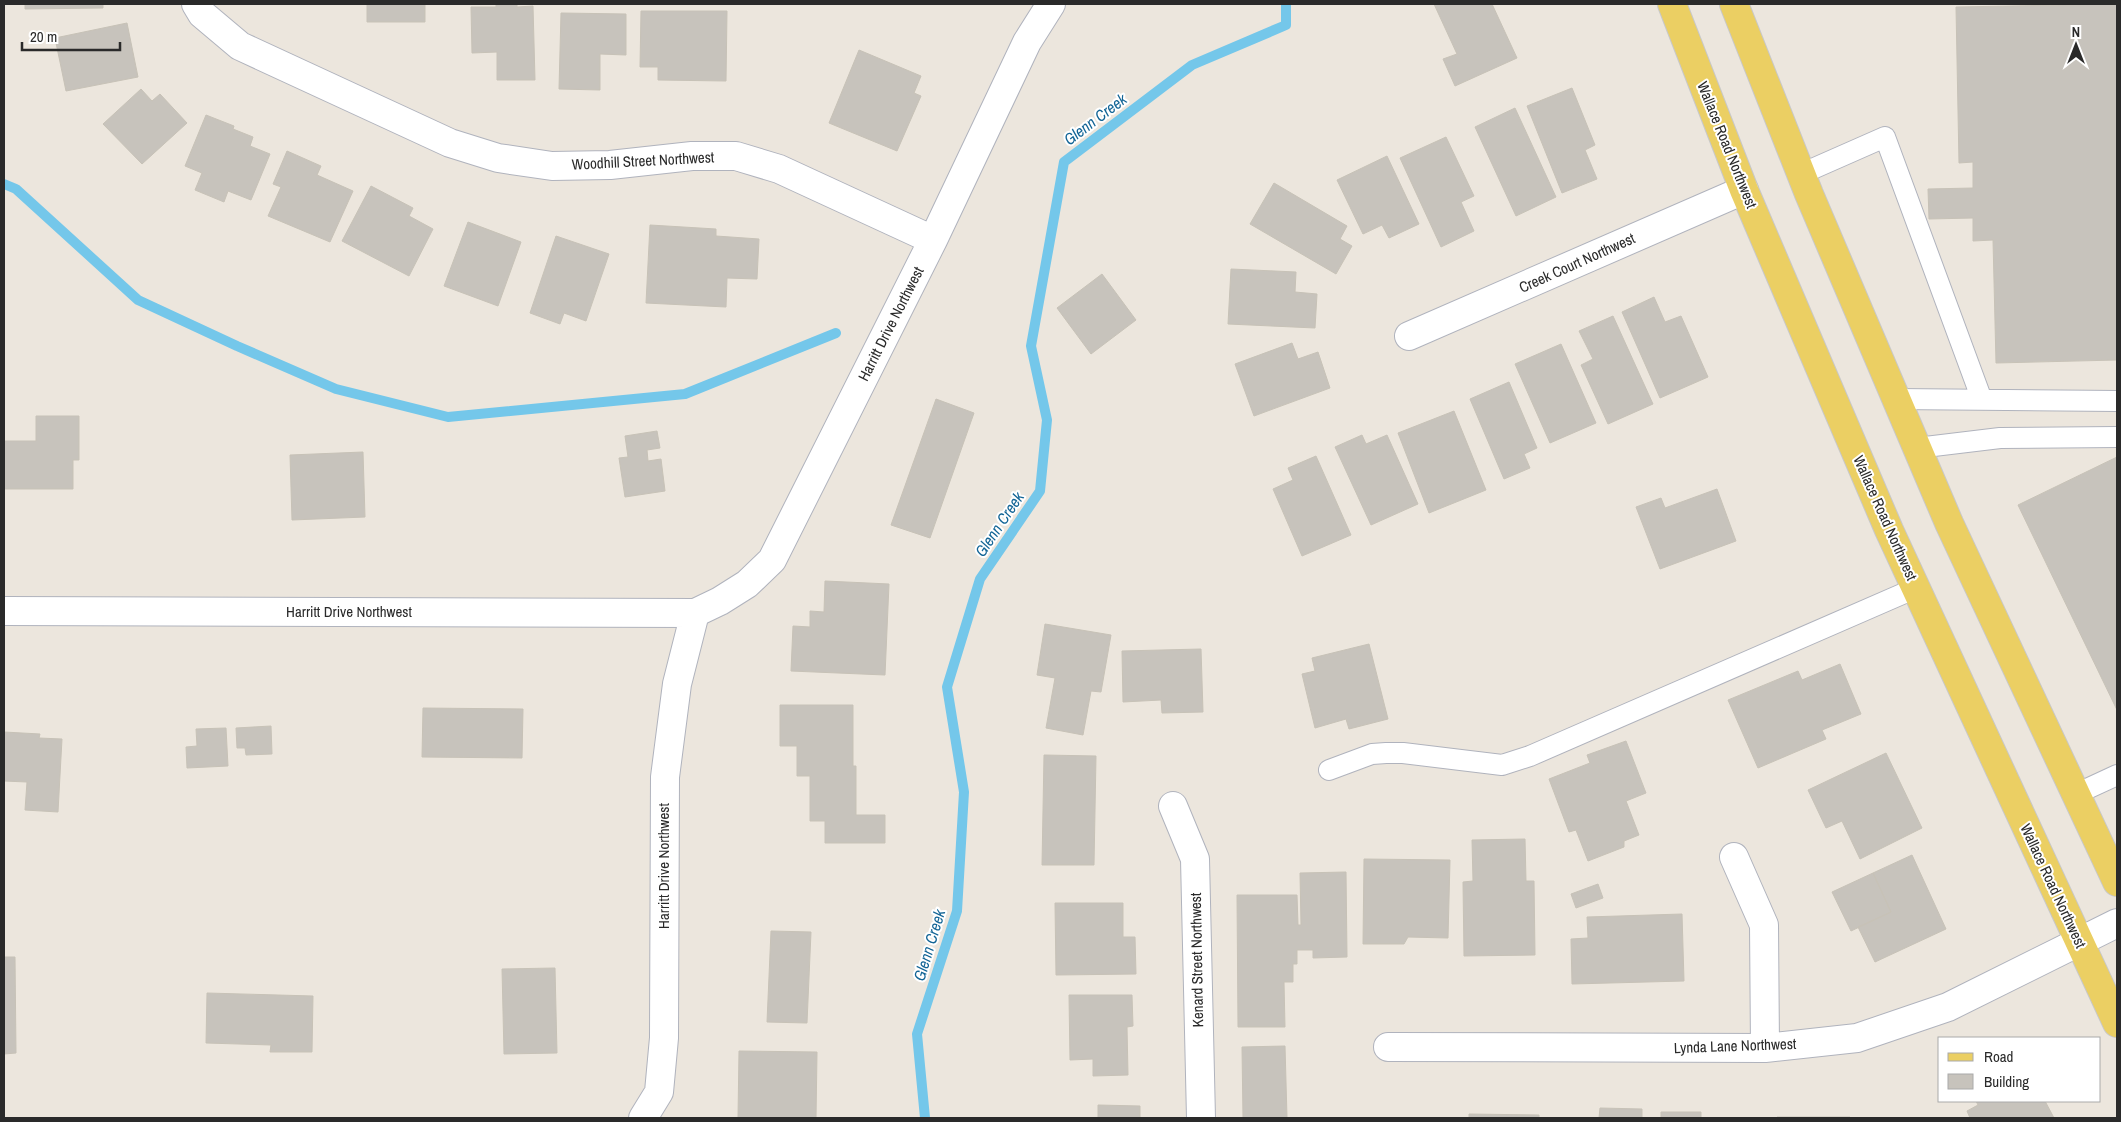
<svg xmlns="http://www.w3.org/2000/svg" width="2121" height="1122" font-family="'Archivo Narrow',sans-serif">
  <rect width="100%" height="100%" fill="#ece6dd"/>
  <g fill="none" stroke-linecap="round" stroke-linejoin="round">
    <path stroke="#74c7ea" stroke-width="10" d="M4,184L16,189L138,300L237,346L336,389L448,417L685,394L836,333
      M925,1118L917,1034L957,911L964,792L947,687L980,579L1040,491L1047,420L1031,346L1064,162L1192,65L1286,25V4"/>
  </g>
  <path fill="#c7c3bc" stroke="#c7c2b7" d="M25,4H103V8L25,9Z
    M367,4H425V22H367Z
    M496,4H517V7L533,6L535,80H497V52L472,53L471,7H496Z
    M1434,4H1492L1517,58L1455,86L1443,59L1457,54Z
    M2117,4V360L1996,363L1993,240L1973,241V218L1929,219L1928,189L1973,188V162L1959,163L1956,7Z
    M641,11H727L726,81L658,80V67H640Z
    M561,13L626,14V55L600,54V90L559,89Z
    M127,23L138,77L66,91L55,38Z
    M859,50L921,76L914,93L921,96L897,151L829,123Z
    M1572,88L1595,145L1585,150L1597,179L1562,193L1527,106Z
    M141,89L152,101L160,94L187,123L142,164L103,124Z
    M1515,108L1556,197L1516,216L1475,127Z
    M206,115L234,126L233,129L253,137L250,146L270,154L251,200L228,191L224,202L195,190L202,173L185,166Z
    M1446,137L1474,196L1461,202L1474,231L1441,247L1400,158Z
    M287,151L321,166L317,175L353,191L330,242L268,216L281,187L273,184Z
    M1387,156L1419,224L1389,238L1382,225L1363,234L1337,180Z
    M1274,183L1347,226L1340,239L1352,246L1336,274L1250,224Z
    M371,186L413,208L409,216L433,229L409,276L342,241Z
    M468,222L521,242L498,306L444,286Z
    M650,225L716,229V236L759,239L757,279L727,278L726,307L646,303Z
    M556,236L609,254L586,321L564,313L560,324L530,313Z
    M1231,269L1296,272L1295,292L1317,294L1315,328L1228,324Z
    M1102,274L1136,320L1091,354L1057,308Z
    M1654,297L1665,322L1681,316L1708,377L1660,398L1622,312Z
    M1613,316L1653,404L1608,424L1581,365L1593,359L1579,331Z
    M1292,343L1298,359L1318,352L1330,388L1254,416L1235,364Z
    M1561,344L1596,423L1550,443L1515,364Z
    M1509,382L1537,448L1524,454L1530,468L1504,479L1470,399Z
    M936,399L974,413L930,538L891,525Z
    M1454,411L1486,490L1429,513L1398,433Z
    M36,416H79V460H73V489H4V441H36Z
    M657,431L660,448L647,450L648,461L661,459L665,491L625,497L619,458L628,457L625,436Z
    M1362,435L1366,444L1387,435L1418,504L1371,525L1335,447Z
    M363,452L365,517L292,520L290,455Z
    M1316,456L1351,535L1302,556L1273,489L1293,480L1288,468Z
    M2117,457V710L2018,505Z
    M1717,489L1736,541L1660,569L1636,507L1661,498L1665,508Z
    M825,581L889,584L885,675L791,671L793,626L810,627V611L824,612Z
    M1045,624L1111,635L1101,692L1091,691L1083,735L1046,728L1055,678L1037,675Z
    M1369,644L1388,719L1349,729L1346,719L1315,728L1302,674L1315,671L1312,658Z
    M1201,649L1203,712L1162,713L1161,700L1123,702L1122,651Z
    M1840,664L1861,714L1822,730L1826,739L1758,768L1728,700L1798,671L1802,680Z
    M780,705H853V766H856V815H885V843H825V821H810V776H797V746H780Z
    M423,708L523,709L522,758L422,757Z
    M271,726L272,754L246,755L245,748H237L236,728Z
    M226,728L228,766L187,768L186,747L197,746L196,729Z
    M4,732L40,734L39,738L62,739L58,812L25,810L27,782L4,781Z
    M1626,741L1646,793L1626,801L1639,835L1624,841V847L1588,861L1576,830L1569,832L1549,779L1590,763L1587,755Z
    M1886,753L1922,828L1860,859L1842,821L1826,828L1808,790Z
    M1044,755L1096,756L1094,865H1042Z
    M1525,839L1526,881H1534L1535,955L1464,956L1463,882L1473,881L1472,840Z
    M1912,855L1946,929L1875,962L1858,927L1891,912L1873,873Z
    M1364,859L1450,860L1448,938L1408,937L1404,944H1363Z
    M1346,872L1347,957L1313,958V950H1297V964H1293V982H1284L1285,1027H1238L1237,895H1297L1298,925H1301L1300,873Z
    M1873,873L1891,912L1851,931L1832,892Z
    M1598,884L1603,898L1576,908L1571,894Z
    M1055,903H1123V937H1135L1136,974L1056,975Z
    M1682,914L1684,981L1572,984L1571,939L1588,938L1587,917Z
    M771,931L811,932L807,1023L767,1022Z
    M4,957H15L16,1053L4,1054Z
    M555,968L557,1053L504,1054L502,969Z
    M207,993L313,996L312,1052H270L271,1045L206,1043Z
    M1069,995H1132L1133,1026L1127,1027L1128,1075L1093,1076V1059L1070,1060Z
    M1285,1046L1287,1118H1243L1242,1047Z
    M739,1051L817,1052L816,1118H738Z
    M1976,1101H2045L2054,1118H1970L1967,1111L1978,1105Z
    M1098,1105L1140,1106V1118H1098Z
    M1600,1108L1642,1109V1118H1599Z
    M1661,1112H1701V1118H1661Z
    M1469,1114L1539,1115V1118H1469Z
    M1777,1117H1850V1118H1777Z"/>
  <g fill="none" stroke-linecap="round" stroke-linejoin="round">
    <defs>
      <path id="lane" d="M1801,174L1885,137L1982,400
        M1896,399L2117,401
        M1917,448L2000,438L2117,437
        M1329,770L1372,754L1386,753H1403L1502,765L1530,756L1916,588
        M2076,794L2117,775"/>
      <path id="street" d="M196,4L202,14L240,46L450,143L498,158L552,166L610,165L692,156H736L779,169L933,240
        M1409,336L1744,190
        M4,611L695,613L677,684L665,777L664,1038L659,1092L643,1118
        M695,613L720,601L747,584L772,560L933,240L1027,42L1051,4
        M1173,806L1195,859L1201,1118
        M1734,857L1764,925L1765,1048
        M1388,1047L1765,1048L1857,1038L1948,1007L2117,923"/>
      <path id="primary" d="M1672,4L1744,190L1889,530L2117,1023
        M1734,4L1809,194L1949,523L2117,882"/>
    </defs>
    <use href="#lane" stroke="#b0b3bd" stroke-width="22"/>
    <use href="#street" stroke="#b0b3bd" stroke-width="30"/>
    <use href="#primary" stroke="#c8c8c8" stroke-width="30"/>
    <use href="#lane" stroke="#fff" stroke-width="20"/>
    <use href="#street" stroke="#fff" stroke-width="28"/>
    <use href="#primary" stroke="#ebcf63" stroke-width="28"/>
  </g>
  <g text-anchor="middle" stroke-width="4" stroke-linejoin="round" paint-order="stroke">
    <g font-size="15" fill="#2a2a2a" stroke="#fff">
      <text transform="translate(1727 145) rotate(68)" y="5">Wallace Road Northwest</text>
      <text transform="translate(643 161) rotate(-3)" y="5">Woodhill Street Northwest</text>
      <text transform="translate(1577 263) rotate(-24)" y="5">Creek Court Northwest</text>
      <text transform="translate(891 324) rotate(-63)" y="5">Harritt Drive Northwest</text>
      <text transform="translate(1885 518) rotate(66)" y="5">Wallace Road Northwest</text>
      <text x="349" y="617">Harritt Drive Northwest</text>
      <text transform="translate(664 866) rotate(-90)" y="5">Harritt Drive Northwest</text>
      <text transform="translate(2053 886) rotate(65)" y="5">Wallace Road Northwest</text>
      <text transform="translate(1197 960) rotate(-91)" y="5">Kenard Street Northwest</text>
      <text transform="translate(1735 1046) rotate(-2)" y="5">Lynda Lane Northwest</text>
    </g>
    <g font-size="16" font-style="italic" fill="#136596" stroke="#fff">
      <text transform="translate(1095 119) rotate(-37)" y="6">Glenn Creek</text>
      <text transform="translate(999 524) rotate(-56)" y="6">Glenn Creek</text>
      <text transform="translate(929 945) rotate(-73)" y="6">Glenn Creek</text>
    </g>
  </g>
  <rect width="2121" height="1122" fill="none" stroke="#2a2a2a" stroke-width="10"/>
  <rect x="1938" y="1037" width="162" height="65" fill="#ffffff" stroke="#aaaaaa"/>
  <rect x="1948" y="1053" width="25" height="8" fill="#ebcf63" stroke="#aaaaaa"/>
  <text x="1984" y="1062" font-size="15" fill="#2a2a2a">Road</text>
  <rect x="1948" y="1074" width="25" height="15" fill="#c7c3bc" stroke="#aaaaaa"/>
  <text x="1984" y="1087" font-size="15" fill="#2a2a2a">Building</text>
  <g transform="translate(2076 45)" stroke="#ffffff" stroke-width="4" paint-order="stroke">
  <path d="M0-4L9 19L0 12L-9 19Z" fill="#2a2a2a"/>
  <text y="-8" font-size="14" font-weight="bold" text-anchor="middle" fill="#2a2a2a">N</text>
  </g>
  <path d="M22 42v8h98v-8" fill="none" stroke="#2a2a2a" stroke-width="2.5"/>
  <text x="30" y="42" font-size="15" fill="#2a2a2a" stroke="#ffffff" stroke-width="4" paint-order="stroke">20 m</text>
</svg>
